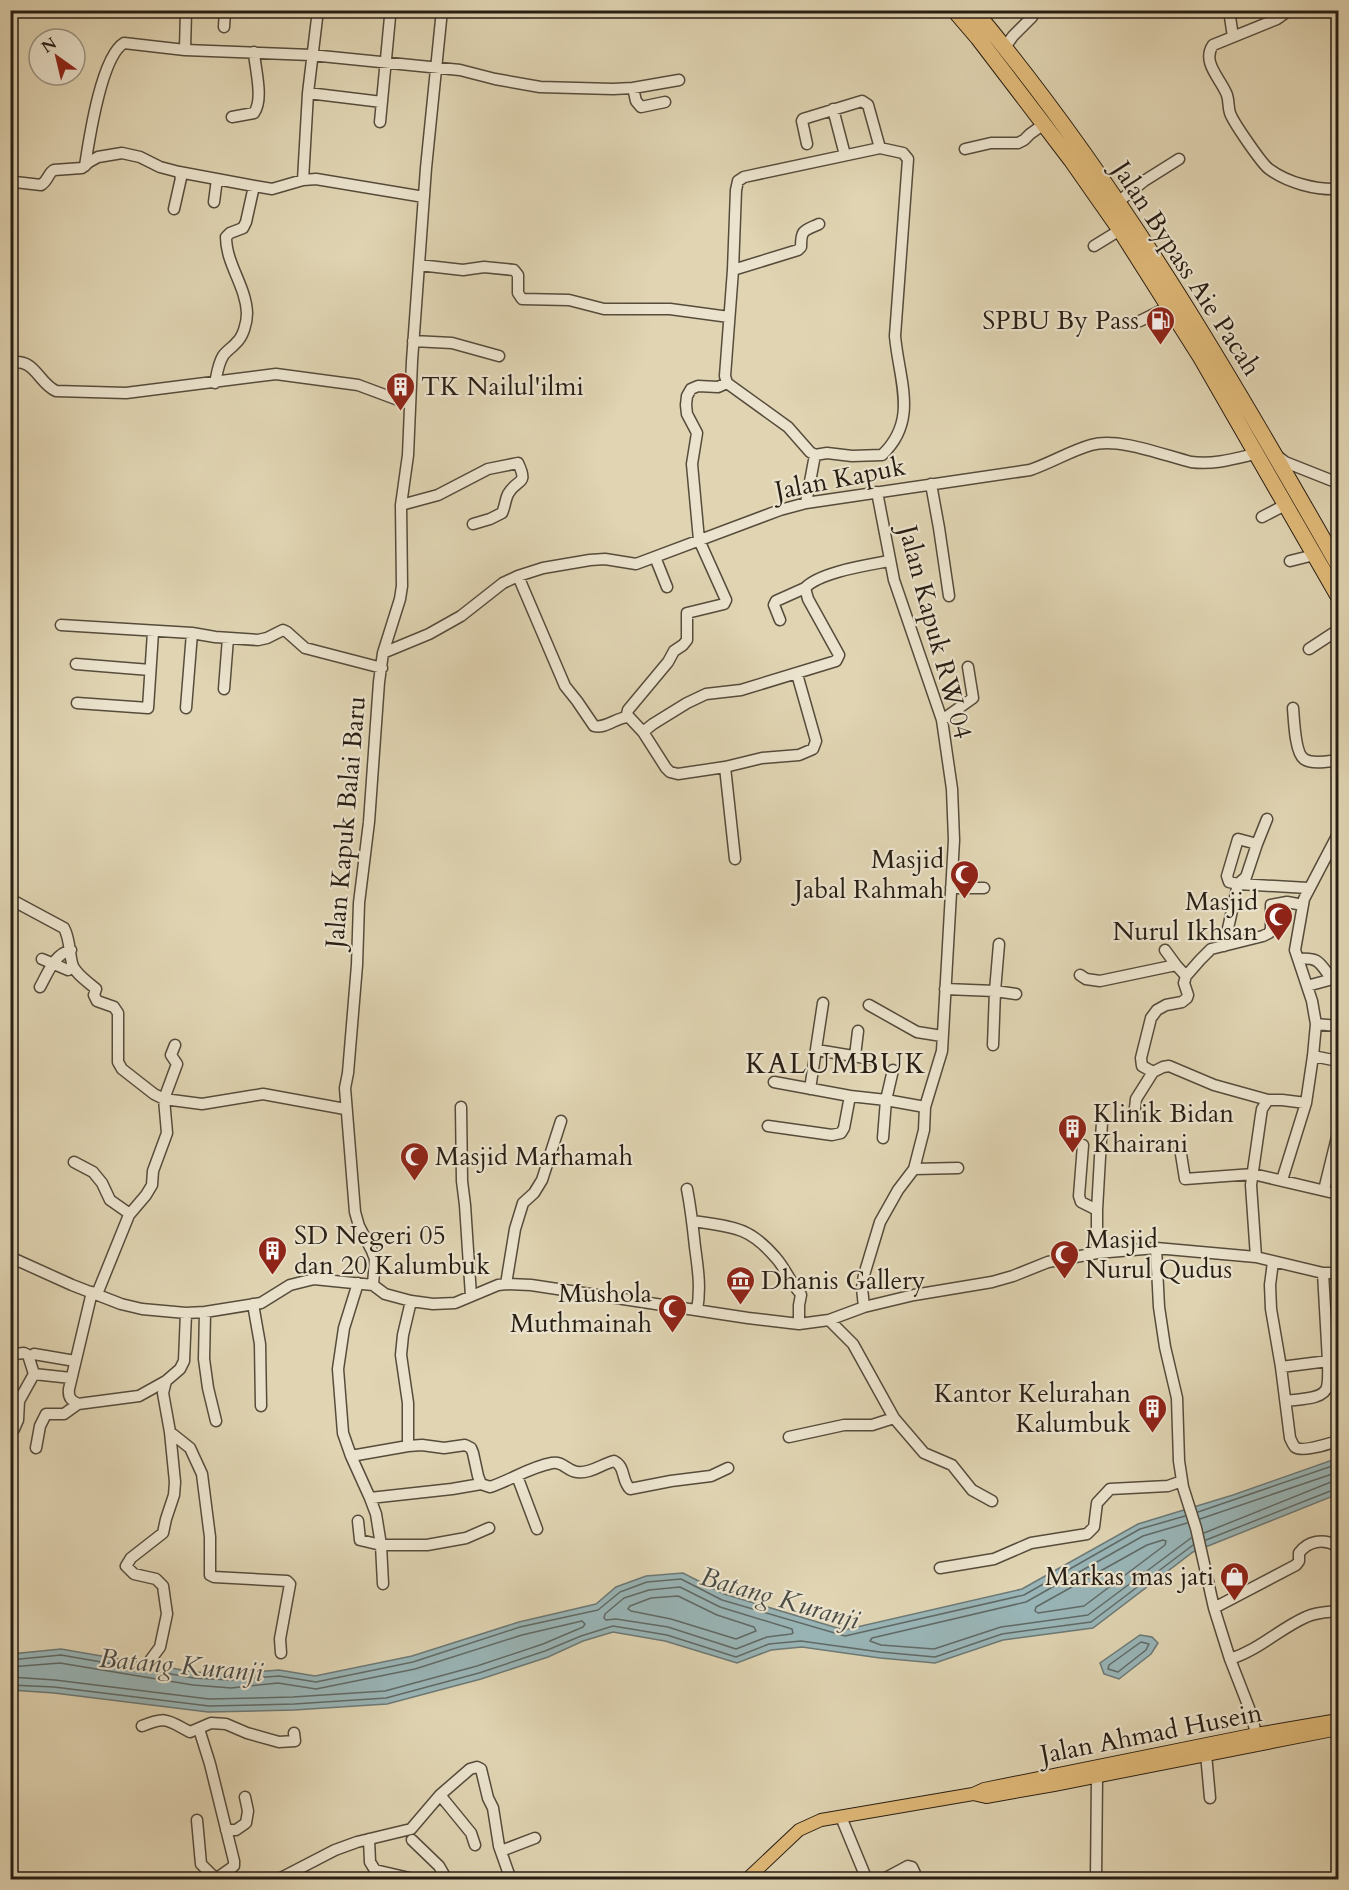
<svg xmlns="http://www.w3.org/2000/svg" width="1349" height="1890" font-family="Cardo,serif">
  <rect width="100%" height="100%" fill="#e0d4b2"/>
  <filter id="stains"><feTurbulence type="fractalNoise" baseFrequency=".00333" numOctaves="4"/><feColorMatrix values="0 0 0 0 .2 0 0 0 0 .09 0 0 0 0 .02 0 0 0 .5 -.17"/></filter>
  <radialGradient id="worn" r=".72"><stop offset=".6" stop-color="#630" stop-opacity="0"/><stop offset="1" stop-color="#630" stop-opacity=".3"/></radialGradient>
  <path fill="#99b5b7" stroke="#6c7976" stroke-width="1.5" d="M1338,1458V1494L1193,1552L1093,1628L1003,1640L935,1663L880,1658L802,1647L771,1650L737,1663L665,1641L613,1632L583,1641L548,1657L481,1679L387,1704L294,1710L208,1712L54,1693L11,1690V1654L61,1649L194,1672L230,1674L279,1670L315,1676L412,1656L519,1622L596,1604L616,1587L646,1576L683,1573L724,1594L844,1630L1022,1589L1138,1524L1233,1495Z
    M1140,1635L1152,1637L1158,1643L1151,1654L1119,1679L1104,1674L1100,1663Z"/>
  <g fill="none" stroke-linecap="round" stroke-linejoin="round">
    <path stroke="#606a66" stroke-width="1.5" d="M1198,1512L1338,1464
      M1200,1519L1338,1472
      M1187,1523L1143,1536L1026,1602L872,1638L870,1641L881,1645L934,1649L1001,1627L1088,1615L1191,1538
      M1204,1533L1331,1482L1338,1481
      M1163,1540L1166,1541L1165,1545L1084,1606L1038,1613L1035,1611L1036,1607L1147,1545Z
      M1206,1540L1338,1488
      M680,1587L720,1607L792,1629L793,1633L791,1634L767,1637L736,1649L668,1627L616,1619L606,1620L604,1618L605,1614L624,1598L649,1590Z
      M678,1596L717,1615L754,1627L756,1631L736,1639L671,1619L631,1611L628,1609L630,1606L651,1598Z
      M1141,1642L1149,1644L1146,1650L1118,1672L1108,1669L1109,1665Z
      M10,1660L61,1655L194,1678L230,1680L279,1676L316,1682L413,1662L520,1627L598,1610L620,1592L647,1582L681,1579L722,1600L845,1636L1024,1595L1140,1529L1185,1516
      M10,1667L60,1663L193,1685L231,1688L278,1683L316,1689L415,1669L522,1635L582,1621L585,1624L583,1627L543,1644L477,1666L385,1691L293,1697L209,1699L55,1680L10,1677
      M10,1685L54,1687L209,1706L294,1704L386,1698L479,1673L545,1651L581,1636L613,1626L667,1635L736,1657L769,1644L801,1641L880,1652L935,1657L1002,1634L1091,1622L1193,1545"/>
    <defs>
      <path id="minor" d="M1229,10L1233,37
        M1286,10L1284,14L1277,19L1213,45C1201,62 1221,79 1227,95C1229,101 1228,107 1230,113C1233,122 1262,164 1269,169C1288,183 1316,190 1338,189
        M224,27L225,10
        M1005,47L1013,36L1032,17L1033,10
        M185,50L186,10
        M633,88L636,101L641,107L665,102
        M308,93L382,102
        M833,109L845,155
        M232,117L254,113C264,99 255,69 254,52
        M380,122L390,17
        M807,144L802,121L803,119L862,101L868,105L880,148
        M965,149L991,143H1018L1024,140L1030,134L1044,124
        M85,166C89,140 101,57 124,43L185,50L311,55L460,70L495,79L540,87L613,89L633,88L679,80
        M10,179L15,182L41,185C48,181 48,173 54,170L82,168L89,162L98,157L122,153L140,157L160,167L179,172L254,186L272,189L303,180L316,179L424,197
        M303,180L308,93L318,10
        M214,202L217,179
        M1118,202L1144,181L1179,159
        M174,209L181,178L179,172
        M1094,246L1120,230
        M419,265L463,270L484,267L514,270L518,275V293L522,299L569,300L604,309H670L729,317
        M733,270L798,250L801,247C801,229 804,231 819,224
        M1140,321L1168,307
        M413,341L452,343L499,356
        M10,363C35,357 38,383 56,391L126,393L276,374L358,385L409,404
        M215,383C217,374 218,364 223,356C226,351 232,348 236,343C243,337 247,323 247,313C246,286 226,264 226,237L230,233L243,228L246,222L254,186
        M1276,455L1285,462L1338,483
        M931,484L939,528L949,596
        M806,503L815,455
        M401,505L438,495L488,469L518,463C529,486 517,478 508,494C505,500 505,507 502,513L490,519L473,524
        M1262,517L1285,505
        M655,557L667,587
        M1290,561L1314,555
        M518,576L565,686L577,701L594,726C606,729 616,717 629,717L643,732L666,768L670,772L678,774L725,767L762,758L799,755L813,749L816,741L797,674
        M780,620L774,605L776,601L805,588
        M61,625L192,633L215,637L258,640L267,638L283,630L287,632L305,648L382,668
        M1309,649L1338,630
        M383,653L429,634L461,616L503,583L518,576L543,568L590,560L605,559L636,564L780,510L806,503L1030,470C1051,463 1070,451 1091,445C1118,437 1163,455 1191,462C1213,465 1234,459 1255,454
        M76,664L150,670
        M224,689L228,638
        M77,703L148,708L153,632
        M186,708L192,633
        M1293,708C1294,720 1295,753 1304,759C1313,765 1329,761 1338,760
        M629,717L627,714L628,710L668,662L674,651L683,645L687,640V613L724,604L726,600L699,540L692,464L697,433L687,414L686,405L687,396L691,389L698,386L718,387L727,383L725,376L733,270L736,190L738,181L744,177L880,148L903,153L908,159L895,336C899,381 919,420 882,455L852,456L827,453L815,455L810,452L788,427L727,383
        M942,720L973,698L968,667
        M643,732L653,724L687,703L706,694L741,690L836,661L839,655L808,599L805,588C820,572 868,565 889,561
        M725,767L735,859
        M1257,844L1267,819
        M951,888H984
        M10,899L64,928C70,939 69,951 72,963C74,973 88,982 96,989L94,995L97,1001L114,1007L118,1013V1062L122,1069L154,1094L164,1099L202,1104L263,1094L345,1109
        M999,944L995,991L1016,994
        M1224,946L1238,884L1246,877L1257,844L1238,839L1227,876L1229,882L1238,884L1308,888
        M1165,950L1176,965
        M42,959L68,970
        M1298,959C1319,957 1319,962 1331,978
        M1080,975L1086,979L1100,981L1176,965L1186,976
        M1307,986L1329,980L1338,974
        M40,987C48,973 54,954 71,950
        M945,989L995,991L993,1045
        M869,1005L917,1032L942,1036
        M1316,1024L1338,1026
        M817,1050L871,1059
        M855,1056L858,1031
        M1313,1056L1338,1061
        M774,1082L850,1096L886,1100L925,1107
        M810,1089L823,1003
        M1268,1100L1214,1085L1169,1066L1163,1067L1153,1072L1142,1066L1141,1058L1151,1018L1157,1010L1166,1005L1182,1002L1187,998L1188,995L1184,983L1186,976L1200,960L1211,949L1263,936L1269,933L1271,929V905L1287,902L1303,905
        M461,1107L462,1181L465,1205L471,1296
        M1134,1117L1136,1099L1153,1072
        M768,1126L832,1135L841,1133L844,1128L850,1096
        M883,1138L886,1100L893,1070
        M1083,1145L1079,1196L1081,1202L1097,1210
        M1180,1148L1185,1179L1253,1174L1338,1194
        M74,1162L93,1172L102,1183L110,1200L130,1214
        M914,1169L958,1168
        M1282,1180L1306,1103
        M687,1189C691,1209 693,1228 695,1247C698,1269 701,1288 697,1310
        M1324,1190L1338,1133
        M693,1221C732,1227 749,1226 776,1258C785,1268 790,1282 800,1293L801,1295L799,1305V1324
        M1156,1248L1256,1257L1323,1273H1338
        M1097,1253V1210L1102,1122
        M10,1257L72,1285L121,1304L142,1309L186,1313L205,1312L261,1303L290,1285L314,1279L373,1285L385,1294L411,1301L433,1304L455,1303L498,1285L506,1284L531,1285L748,1318L799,1324L829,1320L864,1307L914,1295L992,1282L1013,1276L1048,1262L1097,1253L1156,1248L1159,1307L1165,1347L1177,1398L1179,1461L1183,1487L1196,1528L1214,1608L1230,1659L1251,1713L1256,1734
        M1256,1257L1251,1185L1261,1115L1262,1109L1268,1100H1282L1306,1103L1313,1056L1316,1024L1312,1001L1295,950L1304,899L1338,834
        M1273,1262L1270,1285L1271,1309L1281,1367L1290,1438C1291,1440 1293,1445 1295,1447C1302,1453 1330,1443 1338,1441
        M358,1283L344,1328L338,1369L343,1433L351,1456L370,1498L376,1514L381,1545H427L466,1538L489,1528
        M506,1284L515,1229L523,1203L534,1193L542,1180L561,1121
        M373,1285L375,1259L372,1251L359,1226L355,1212L345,1088L348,1073L357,965L359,903L369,822L379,682L383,653L400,599L402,586L401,505L408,455L412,361L426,168L442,10
        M92,1292L69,1389C68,1398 71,1400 78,1404L139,1396L166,1381
        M97,1294L129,1215L146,1195L152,1185L153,1171L167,1133L164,1099L177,1064L171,1055L175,1045
        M253,1304L260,1344L261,1406
        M864,1307L862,1288L864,1275L880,1222L898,1190L914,1169L924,1130L925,1107L942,1051L954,840L952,789L942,720L894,580L877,492
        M205,1312L204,1359L208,1388L216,1421
        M829,1320L853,1344L894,1418L924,1453L952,1465L972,1490L992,1501
        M34,1354L75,1361
        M1281,1367L1328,1361L1323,1273
        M34,1374L71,1378
        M1286,1401C1297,1399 1324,1400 1327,1387C1329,1379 1328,1369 1328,1361
        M10,1429H14L18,1420L19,1401L34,1374L28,1355L24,1353L15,1354
        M170,1432L190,1448L202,1474L210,1537V1575L214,1577L287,1581L290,1584L280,1639L281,1653
        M789,1437L844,1425H872L894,1418
        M408,1446L422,1445L444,1448L465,1445L471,1448L473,1453L478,1476L481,1484L490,1487C511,1480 530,1467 552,1463C563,1461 567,1471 577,1472C590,1474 602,1464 614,1461C626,1467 621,1480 630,1489L671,1481L711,1476L728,1468
        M36,1448L40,1426L46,1414H64L78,1404
        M351,1456L408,1446V1403L401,1355L403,1335L411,1301
        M517,1476L537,1529
        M370,1498L452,1489L481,1484
        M358,1521L360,1540L381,1545L383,1584
        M940,1568L994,1559L1031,1543L1087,1534L1094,1527L1097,1503L1110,1489L1168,1486L1182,1481
        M1214,1608L1296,1565L1299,1561V1553C1308,1541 1323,1538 1337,1546L1338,1552
        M1230,1659C1259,1650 1279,1629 1306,1617C1316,1612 1328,1612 1338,1611
        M149,1662L160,1647L167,1614L163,1586L156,1579L134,1574L126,1566L131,1558L163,1533L166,1519L174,1495L175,1482L170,1432L163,1393L166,1381L180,1369L184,1361L186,1313
        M142,1726C167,1716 167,1720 190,1732L211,1723L226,1724L247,1733L279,1742L295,1741L294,1733
        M199,1729L210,1764L234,1861V1866L214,1880
        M1206,1754L1210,1798
        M440,1795L471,1833L475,1845
        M841,1817L867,1880
        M197,1820L201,1864L215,1878
        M226,1830H236L246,1823L248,1811L245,1797
        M369,1839L370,1862L375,1870L418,1880
        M412,1840L439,1866L447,1880
        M501,1851L535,1838
        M277,1880L335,1850L357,1842L411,1829L440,1795L470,1769L477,1767L481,1769L488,1798L493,1808L499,1846L511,1880
        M882,1880L908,1866L912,1867L918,1880
        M1096,1880L1097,1776"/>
      <path id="major" d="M973,1794L986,1797L1054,1785L1338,1729
        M746,1880L799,1830L821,1820L973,1794L984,1789L1256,1734L1338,1720"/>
      <path id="highway" d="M954,10L978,38L1071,160L1120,230L1201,358L1338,596
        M974,10C1117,181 1229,373 1338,565"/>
    </defs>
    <use href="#minor" stroke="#564c3c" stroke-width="13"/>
    <use href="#major" stroke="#281e14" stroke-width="14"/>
    <use href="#highway" stroke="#281e14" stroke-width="17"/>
    <use href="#minor" stroke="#ebe3cd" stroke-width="10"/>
    <use href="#major" stroke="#e0ba79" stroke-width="12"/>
    <use href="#highway" stroke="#e0ba79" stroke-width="15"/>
  </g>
  <defs>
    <symbol id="fuel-pin" viewBox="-11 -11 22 30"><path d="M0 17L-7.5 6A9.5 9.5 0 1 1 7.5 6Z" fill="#8f2418" stroke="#ebe3cd"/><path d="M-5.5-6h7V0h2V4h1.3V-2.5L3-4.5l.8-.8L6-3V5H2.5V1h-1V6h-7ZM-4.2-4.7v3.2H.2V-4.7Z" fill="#fff"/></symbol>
    <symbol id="building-pin" viewBox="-11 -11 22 30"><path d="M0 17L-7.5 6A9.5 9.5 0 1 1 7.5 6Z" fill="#8f2418" stroke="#ebe3cd"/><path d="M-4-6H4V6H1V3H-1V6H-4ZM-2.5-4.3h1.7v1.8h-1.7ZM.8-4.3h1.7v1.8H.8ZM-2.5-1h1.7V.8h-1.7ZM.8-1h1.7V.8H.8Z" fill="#fff"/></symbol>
    <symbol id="mosque-pin" viewBox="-11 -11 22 30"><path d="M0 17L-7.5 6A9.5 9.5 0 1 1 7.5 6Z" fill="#8f2418" stroke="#ebe3cd"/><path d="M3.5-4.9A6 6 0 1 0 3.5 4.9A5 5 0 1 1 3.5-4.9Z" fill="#fff"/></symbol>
    <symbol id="museum-pin" viewBox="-11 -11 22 30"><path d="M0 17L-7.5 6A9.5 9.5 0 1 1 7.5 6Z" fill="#8f2418" stroke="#ebe3cd"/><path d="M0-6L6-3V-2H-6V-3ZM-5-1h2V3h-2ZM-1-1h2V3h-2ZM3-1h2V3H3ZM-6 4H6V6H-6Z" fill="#fff"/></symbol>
    <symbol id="shop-pin" viewBox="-11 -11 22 30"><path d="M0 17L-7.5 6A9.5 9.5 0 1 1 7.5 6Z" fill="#8f2418" stroke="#ebe3cd"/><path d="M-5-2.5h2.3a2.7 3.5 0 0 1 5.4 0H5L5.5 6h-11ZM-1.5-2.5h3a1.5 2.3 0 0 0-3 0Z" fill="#fff"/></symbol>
  </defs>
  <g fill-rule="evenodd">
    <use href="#fuel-pin" x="1144" y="304" width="33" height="45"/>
    <use href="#building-pin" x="384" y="370" width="33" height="45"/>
    <use href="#mosque-pin" x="948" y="858" width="33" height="45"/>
    <use href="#mosque-pin" x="1262" y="900" width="33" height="45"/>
    <use href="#building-pin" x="1056" y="1112" width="33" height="45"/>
    <use href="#mosque-pin" x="398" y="1140" width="33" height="45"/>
    <use href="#building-pin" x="256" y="1234" width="33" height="45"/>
    <use href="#mosque-pin" x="1048" y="1238" width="33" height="45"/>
    <use href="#museum-pin" x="724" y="1264" width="33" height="45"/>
    <use href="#mosque-pin" x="656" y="1292" width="33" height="45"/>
    <use href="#building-pin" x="1136" y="1392" width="33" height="45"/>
    <use href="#shop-pin" x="1218" y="1560" width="33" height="45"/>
  </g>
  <g text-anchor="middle" stroke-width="4.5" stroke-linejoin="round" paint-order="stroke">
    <g font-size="26" fill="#281e14" stroke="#ebe3cd">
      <text transform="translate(1187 268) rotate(57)" y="9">Jalan Bypass Aie Pacah</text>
      <text transform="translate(840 478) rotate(-11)" y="9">Jalan Kapuk</text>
      <text transform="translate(936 632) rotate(75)" y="9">Jalan Kapuk RW 04</text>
      <text transform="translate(345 822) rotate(-85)" y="9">Jalan Kapuk Balai Baru</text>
      <text transform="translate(1151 1733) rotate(-11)" y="9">Jalan Ahmad Husein</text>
    </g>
    <g font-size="26" fill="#281e14" stroke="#ebe3cd" text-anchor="end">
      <text x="1139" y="329">SPBU By Pass</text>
      <text x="421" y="395" text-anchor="start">TK Nailul'ilmi</text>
      <text x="944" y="868">Masjid<tspan x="944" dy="30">Jabal Rahmah</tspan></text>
      <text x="1258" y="910">Masjid<tspan x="1258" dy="30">Nurul Ikhsan</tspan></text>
      <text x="1093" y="1122" text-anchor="start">Klinik Bidan<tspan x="1093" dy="30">Khairani</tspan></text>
      <text x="435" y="1165" text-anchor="start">Masjid Marhamah</text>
      <text x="294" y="1244" text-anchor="start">SD Negeri 05<tspan x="294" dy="30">dan 20 Kalumbuk</tspan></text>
      <text x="1085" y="1248" text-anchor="start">Masjid<tspan x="1085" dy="30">Nurul Qudus</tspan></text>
      <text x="761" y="1289" text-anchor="start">Dhanis Gallery</text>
      <text x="652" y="1302">Mushola<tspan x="652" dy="30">Muthmainah</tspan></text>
      <text x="1131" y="1402">Kantor Kelurahan<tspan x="1131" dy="30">Kalumbuk</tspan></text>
      <text x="1214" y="1585">Markas mas jati</text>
    </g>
    <g font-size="27" font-style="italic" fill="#4a4b45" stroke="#ebe3cd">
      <text transform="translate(780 1598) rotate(16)" y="9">Batang Kuranji</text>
      <text transform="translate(181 1665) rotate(5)" y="9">Batang Kuranji</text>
    </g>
    <g font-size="28" letter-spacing="1.5" fill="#281e14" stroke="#ebe3cd">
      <text x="836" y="1073">KALUMBUK</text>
    </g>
  </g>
  <rect width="1349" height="1890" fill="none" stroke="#e0d4b2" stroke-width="36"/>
  <rect x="12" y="12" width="1325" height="1866" fill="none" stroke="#281e14" stroke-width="3"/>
  <rect x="18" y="18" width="1313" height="1854" fill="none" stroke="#281e14" stroke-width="1.5"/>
  <g transform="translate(57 57) rotate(326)"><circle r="28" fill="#ebe3cd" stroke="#9d9483" stroke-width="1.5"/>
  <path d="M0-4.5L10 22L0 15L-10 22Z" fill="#8f2418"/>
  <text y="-9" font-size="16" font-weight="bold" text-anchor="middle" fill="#281e14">N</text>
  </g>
  <rect width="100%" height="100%" filter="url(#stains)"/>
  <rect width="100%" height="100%" fill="url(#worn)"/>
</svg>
